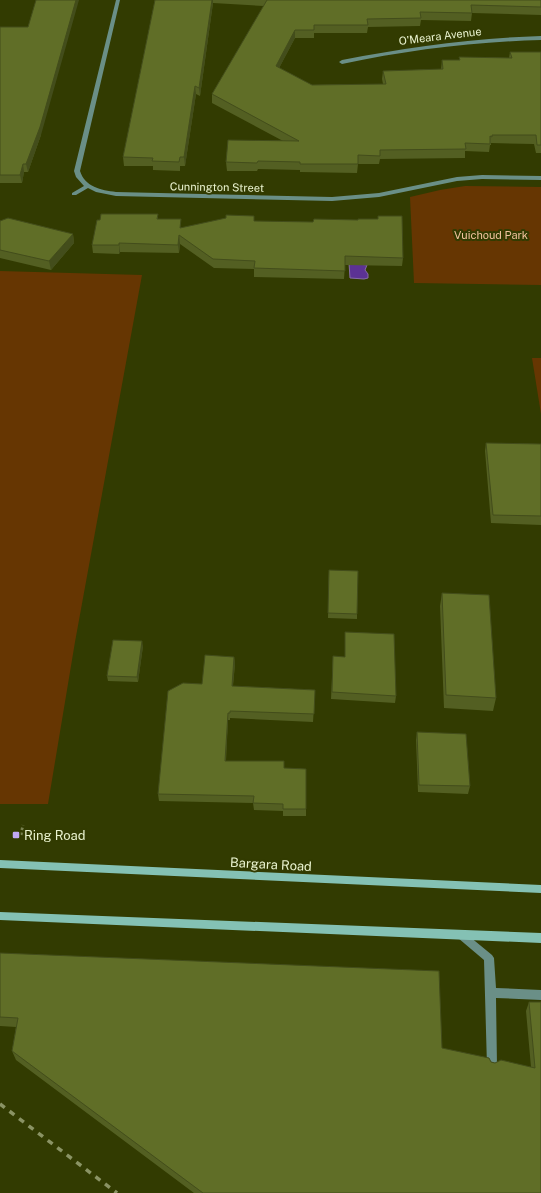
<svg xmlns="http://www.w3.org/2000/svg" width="541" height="1193" font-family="'Public Sans',sans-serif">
  <rect width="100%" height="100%" fill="#323b01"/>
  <path fill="#663602" d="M465,186L541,187V285L414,283L410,197L440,190Z
    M0,271L142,275L75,642L48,804H0Z
    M532,358H541V414Z"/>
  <path fill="#5c3294" stroke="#866ca5" d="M349,263L367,265L365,270L368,274V278L364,279L350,278Z"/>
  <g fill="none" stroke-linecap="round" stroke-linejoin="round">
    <path stroke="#78814f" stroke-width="3" stroke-dasharray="2.5 2.5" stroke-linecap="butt" d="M21,835L23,825"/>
    <path fill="#6a8f87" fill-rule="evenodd" d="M461,930L464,932L492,955L494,958L496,988L541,990V1000L496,998L497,1066L496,1070L492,1071L488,1070L487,1066L484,960L458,938L456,935L458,932Z"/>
    <path fill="#6a8f87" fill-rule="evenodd" d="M116,0H120L80,171C85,187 101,190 116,192L332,197L379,193L457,177L482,175L541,176V180L482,179L457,181L379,197L332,201L116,196L96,192L88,188L76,195H72V193L84,186L76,177L74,171Z
      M541,36V40C474,42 408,50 342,64L339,62L342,60C408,47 474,38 541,36Z"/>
    <path fill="#84c1b4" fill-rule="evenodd" d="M0,860L541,885V893L0,868Z
      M0,912L541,933V943L0,920Z"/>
    <path stroke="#8a9364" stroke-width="3.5" stroke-dasharray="6 6" stroke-linecap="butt" d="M0,1104L117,1193"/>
  </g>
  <path fill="#535f22" d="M155,0H541V15L472,13L471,21L421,20L420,26L368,27L367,33H314V38H295L279,68L312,85L383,84L382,79L383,71L441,69L442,60H459V57L509,58L510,52H541V153H536L534,144L491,143V145H490L489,152L465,151V158L380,159L379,164H358L357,173L300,172V170L258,169L257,171H227L226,162L283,141L212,103V94L264,6L213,3L200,96L196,94L185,166H180V171L153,170V166H124L123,157Z
    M0,27L41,135L28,172H24L22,183H0Z
    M158,214V219L182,228L254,216V221L403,258L402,266L345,265L344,279L254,277V269L214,268L180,244L179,253L120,252L119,254L93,253L92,245L100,220Z
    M0,221L73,234L74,243L51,270L0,258Z
    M486,443L541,444V525L491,523L485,451Z
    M329,570L357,614V619L328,618Z
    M442,593L496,698L493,711L444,708L440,606Z
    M143,646L138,682L108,681L107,676Z
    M333,656L396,696L395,703L331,699Z
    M234,657L235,664L233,686L315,690L313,722L230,718V720H228L226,761L284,768L306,769V816H283V811L254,810L253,803L159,801L158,794L202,684Z
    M417,732L470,786L468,794L418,792L416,740Z
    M0,953L442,1048L495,1063L531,1067L526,1011L529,1002H541V1193H194L16,1060L12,1051L16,1027L0,1026Z"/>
  <path fill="#434d1b" d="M76,0H79L41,135L28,172L26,164Z
    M212,0H213V3L200,96L199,88Z
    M295,30V38L276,74V66Z
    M195,86L196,94L185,166L184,157Z
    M23,164L24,172L22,183L20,175Z
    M73,234L74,243L51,270L49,261Z
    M179,235L180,244L179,253L178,245Z
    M119,243L120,252L119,254Z
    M142,641L143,646L138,682L137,677Z
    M234,657L235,664L232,693V686Z
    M228,713V720L225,768V761Z"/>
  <path fill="#606e27" stroke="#434d1b" d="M36,0H76L40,127L26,164H23L20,175H0V27H28Z
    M155,0H212L199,88L195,86L184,157H180L179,162L152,161L153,158L123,157Z
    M267,0H541V7L471,5L472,13L420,12L421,18L367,19L368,25H314V30H295L276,66L312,85L386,84L383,71L443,69L442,60H460L459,57L512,58L510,52H541V145H537L536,135H492V137L490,136V144L465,143L466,149L380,150V156L358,155V164H300V162L258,161L257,163L226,162L228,140L299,141L212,94Z
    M101,214H158L157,219H181L180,228L226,218V215L254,216V221L313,222L314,219L358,220V219H378V216H402L403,258L345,256V271L254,268L255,261L213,259L179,235L178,245L119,243V245H92L97,220H100Z
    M8,218L73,234L49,261L0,250V221Z
    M486,443L541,444V516L493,515Z
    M329,570L358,571L357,614L328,613Z
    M442,593L489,595L496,698L446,695Z
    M345,632L394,634L396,696L332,692L333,656L345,657Z
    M113,640L142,641L137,677L107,676Z
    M205,655L234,657L232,686L315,690L314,714L230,711V713H228L225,761H284V768L306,769V809H283V804L253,803L254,796L158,794L168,691L183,683L202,684Z
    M417,732L466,734L470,786L419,785Z
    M0,953L439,971L442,1048L489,1058L491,1062L495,1063L501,1060L535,1068L529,1002H541V1193H203L12,1051L18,1018L0,1017Z"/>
  <rect fill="#c1a8f3" stroke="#323b01" stroke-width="1.5" x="12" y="831" width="8" height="8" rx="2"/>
  <g text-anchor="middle" stroke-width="4" stroke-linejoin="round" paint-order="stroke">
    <g font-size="11" fill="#e9f2ce" stroke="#323b01">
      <text transform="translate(440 36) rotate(-7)" y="4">O'Meara Avenue</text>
      <text transform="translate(217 187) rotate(1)" y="4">Cunnington Street</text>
    </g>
    <g font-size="11" fill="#f2c29d" stroke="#323b01">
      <text x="491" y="239">Vuichoud Park</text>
    </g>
    <g font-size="13" fill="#e9f2ce" stroke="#323b01" text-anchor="start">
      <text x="24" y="840">Ring Road</text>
    </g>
    <g font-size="13" fill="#e9f2ce" stroke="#323b01">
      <text transform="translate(271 864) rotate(3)" y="5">Bargara Road</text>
    </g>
  </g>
</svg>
